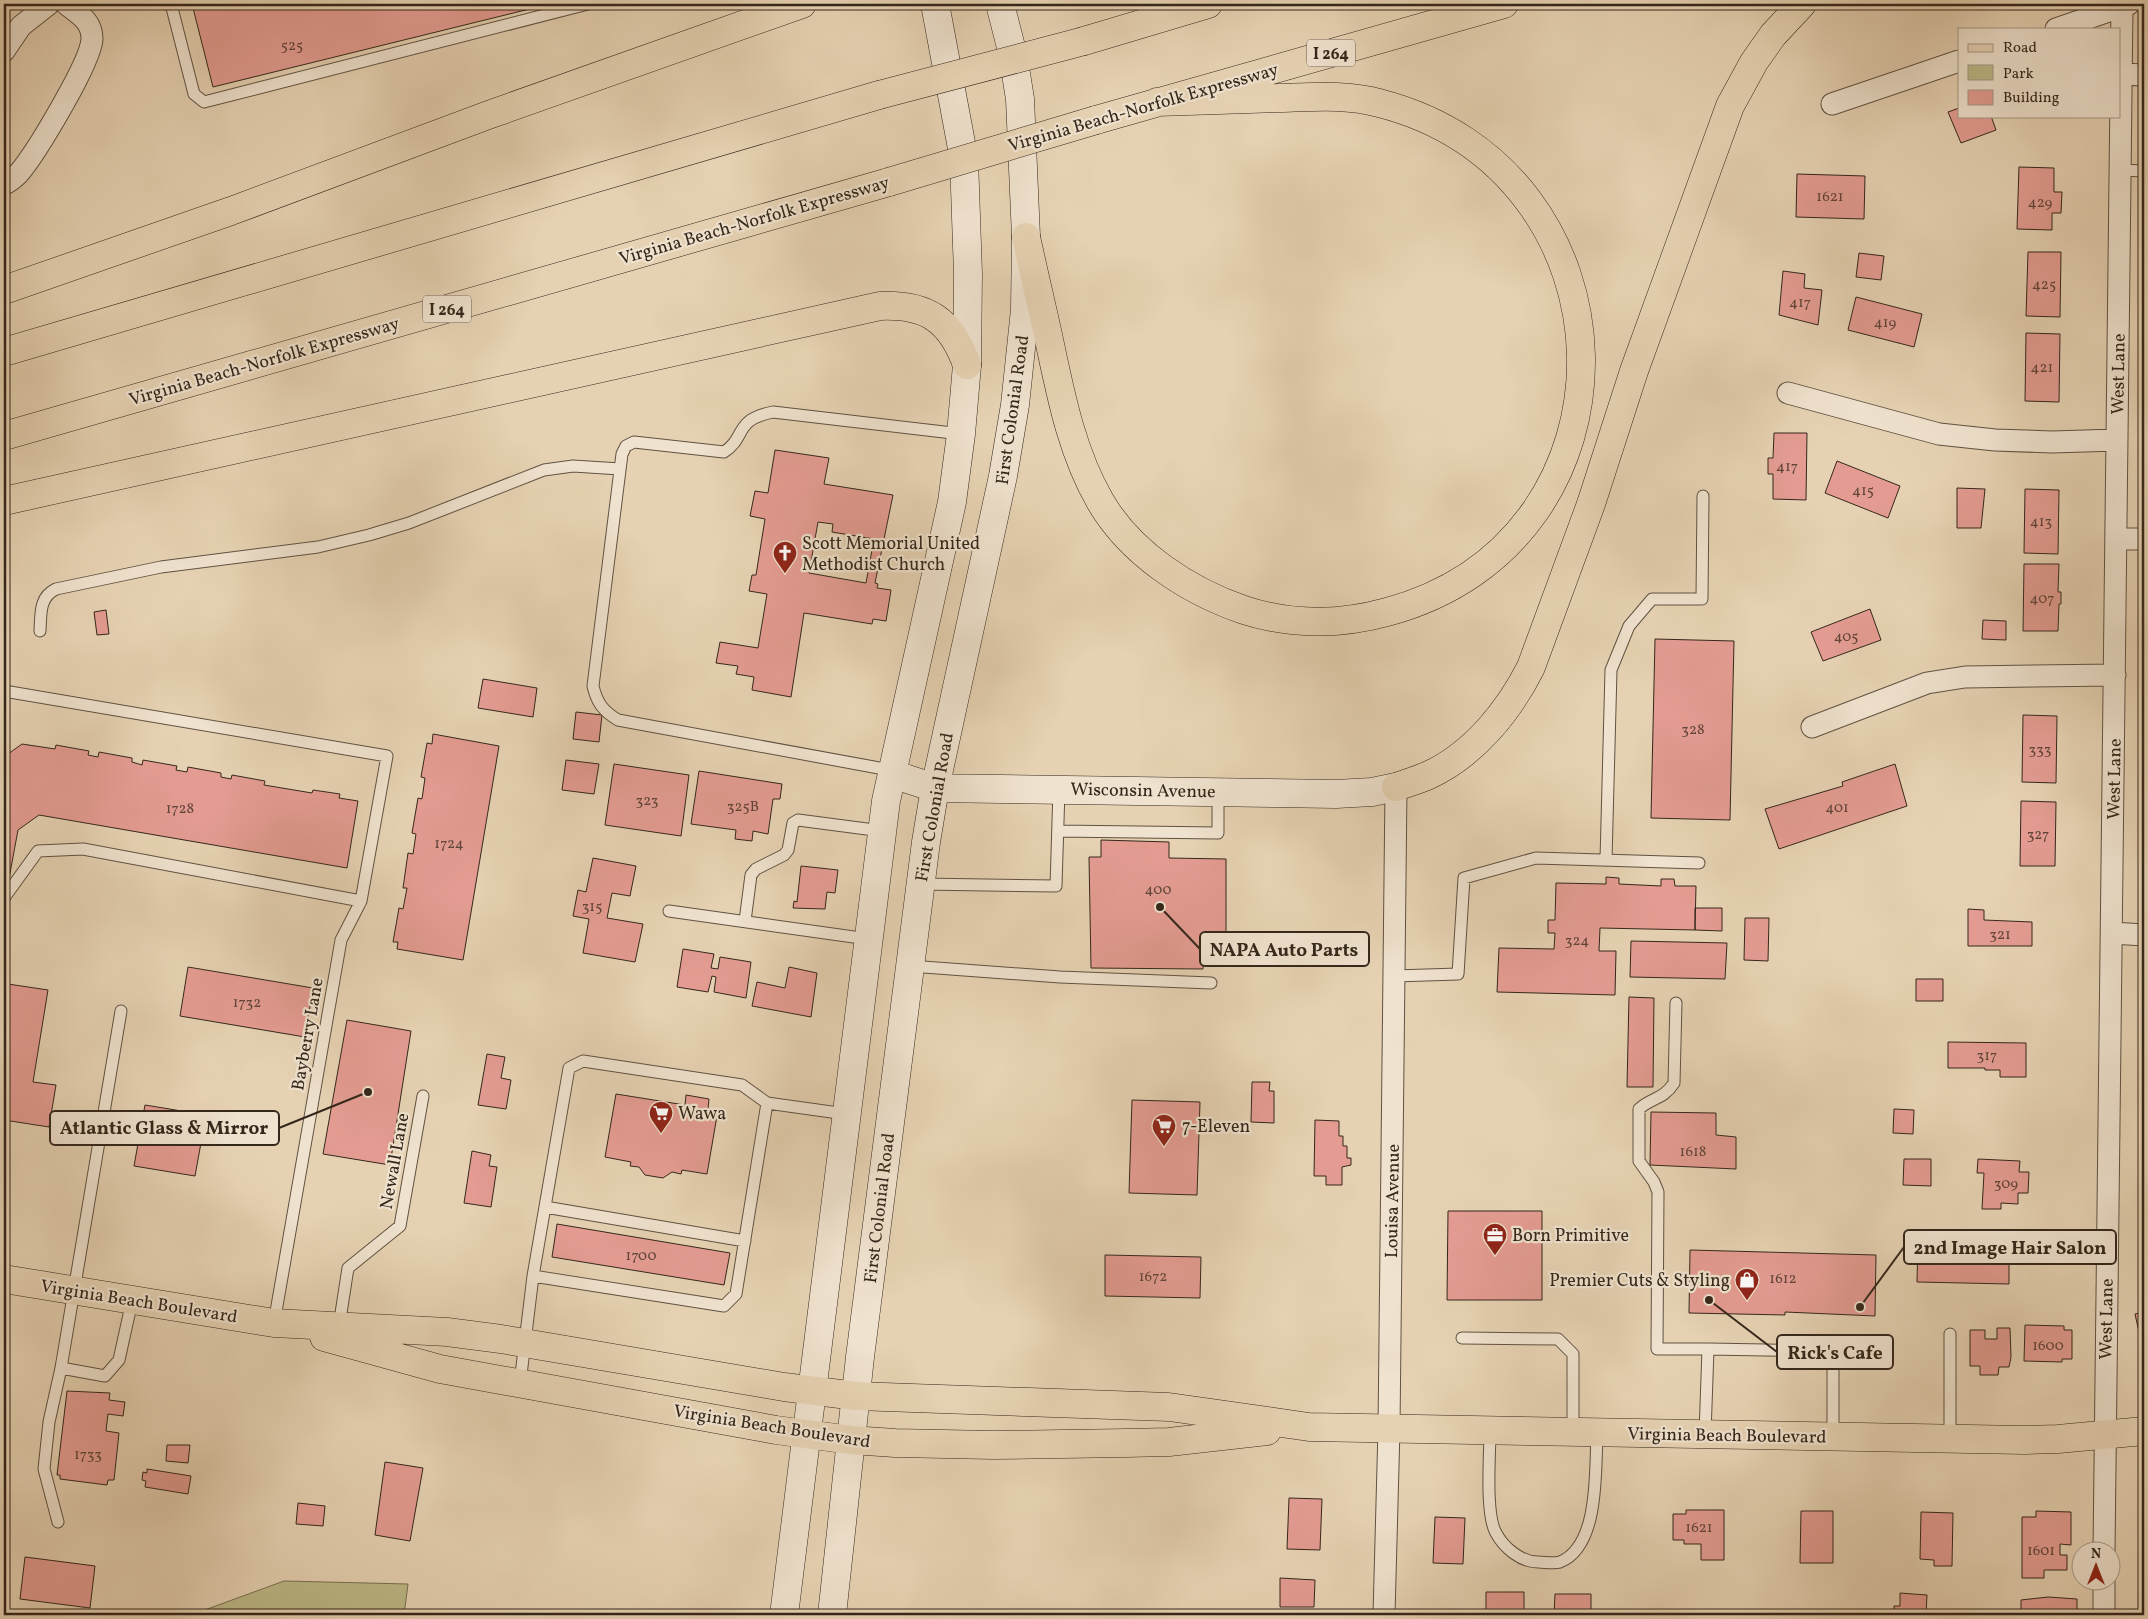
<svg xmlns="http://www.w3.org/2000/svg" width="2148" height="1619" font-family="Vollkorn,serif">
  <rect width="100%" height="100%" fill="#e6d2b3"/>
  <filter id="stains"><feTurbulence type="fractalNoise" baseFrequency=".004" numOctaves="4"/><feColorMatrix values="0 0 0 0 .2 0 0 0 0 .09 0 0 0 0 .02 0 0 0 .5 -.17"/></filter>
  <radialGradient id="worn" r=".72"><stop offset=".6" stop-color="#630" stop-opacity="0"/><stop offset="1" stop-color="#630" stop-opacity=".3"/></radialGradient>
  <path fill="#bcba88" stroke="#787052" d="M284,1581L408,1584L404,1615H191Z"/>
  <path fill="#e49c92" stroke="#34271b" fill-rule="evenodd" d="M192,4H550L213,87Z
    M1959,108V116H1991L1996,130L1961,143L1948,112Z
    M2019,167L2054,168V192H2062L2061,213H2052V230L2017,229Z
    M1797,174L1865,176L1864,219L1796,217Z
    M2028,252H2061L2060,317L2026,316Z
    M1859,253L1884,256L1881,280L1856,277Z
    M1783,271L1805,274L1804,288L1822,290L1818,325L1779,315Z
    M1856,297L1922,314L1914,347L1848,330Z
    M2026,333L2060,334L2059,402L2025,401Z
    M1774,433H1807L1806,500L1773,499V474H1768V458H1773Z
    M775,450L829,458L824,484L893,495L875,583L878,584L877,588L891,590L886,621L873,619L872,624L804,613L791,697L752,690L754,677L736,674L738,666L716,663L720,642L758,648L767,594L749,591L752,575H756L765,519L750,516L755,491L768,493ZM818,522L833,524L832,532L874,539L866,583L809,573Z
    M1837,461L1900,486L1888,518L1825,493Z
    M1957,488L1985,489L1981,528H1957Z
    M2025,489L2059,490L2058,554L2024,553Z
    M2024,564H2059L2058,592H2061V604H2059L2058,631H2023Z
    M6,608L8,632H4V609Z
    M1870,609L1881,640L1823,661L1811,632Z
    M106,610L109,634L97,635L94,612Z
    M1983,620L2006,621V640L1982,639Z
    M1655,639L1734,641L1730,820L1651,818Z
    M483,679L537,688L533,717L478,708Z
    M576,712L602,715L599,742L573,739Z
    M2023,715L2057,716L2056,783L2022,782Z
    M433,734L499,746L463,960L397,949L398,942H393L399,908L403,909L407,888H403L408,853L413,854L416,834L412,833L418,798L422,799L425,778L421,777L427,743L432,744Z
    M22,744L55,749L56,745L89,751L88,755L98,757L99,752L132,758V762L142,765L143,760L177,766L176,770L187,772L188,767L221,773V777L231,779L232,775L265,781L264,785L312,793L313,790L340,794L339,798L358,801L347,868L39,815L18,830L8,884L4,883V757Z
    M566,760L599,764L594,794L562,790Z
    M614,764L689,775L681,836L605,825Z
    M1895,764L1907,806L1779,849L1765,809L1843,786L1842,782Z
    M699,771L782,784L780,799H773L768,834L753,831L752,841L735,839L736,830L691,824Z
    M2021,801L2056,802L2055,866H2020Z
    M1101,840L1169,842V858L1226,859V946H1204L1203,969L1091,968L1089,857H1101Z
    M593,858L636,866L630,896L612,893L607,918L643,924L635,962L583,953L589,919L573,916L578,890L586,892Z
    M801,866L838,870L835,893L827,892L825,909L793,908L794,901L797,902Z
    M1606,877L1619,878V884L1661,886V879H1674L1675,886H1696L1695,930L1600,928L1599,951H1616L1615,995L1497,992L1499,948L1554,949L1555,933H1548V920H1555L1556,883L1606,884Z
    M1695,908H1722V931L1695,930Z
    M1968,909L1984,910V920L2032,922V946H1968Z
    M1745,918H1769L1768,961L1744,960Z
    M1631,941L1727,943L1725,979L1630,977Z
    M683,949L714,954L711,968L718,969L720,957L751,962L746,998L714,992L716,977L712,976L708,992L677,987Z
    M188,967L313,988L305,1037L180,1016Z
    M789,967L817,973L811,1017L752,1006L757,982L785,988Z
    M1916,979H1943V1001H1916Z
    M8,984L48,990L33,1082L56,1085L49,1127L4,1120V1011Z
    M1629,997L1654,998L1653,1087H1627Z
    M347,1020L411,1031L390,1165L323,1154Z
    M1948,1042L2026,1043V1077H2000V1070H1985V1068H1948Z
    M487,1054L505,1057L501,1078L511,1080L506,1109L478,1105Z
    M1252,1082H1270L1269,1091H1274V1123L1251,1122Z
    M616,1094L685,1105L686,1095L709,1099L708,1109L718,1110L707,1174L682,1170L681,1174L672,1172L663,1178L645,1175L639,1167L630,1166L631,1162L605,1157Z
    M1132,1100L1200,1102L1197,1195L1129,1193Z
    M145,1105L206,1115L195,1176L134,1166Z
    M1894,1109L1914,1110L1913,1134L1893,1133Z
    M1651,1112L1716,1113V1135L1736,1137V1169L1650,1165Z
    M1315,1120L1339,1121V1136H1343V1146H1347V1158H1351V1165L1342,1167V1185H1326V1176H1314Z
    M472,1151L491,1155L489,1166L497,1167L491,1207L464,1203Z
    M1904,1159H1931V1186L1903,1185Z
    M1978,1159L2020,1161L2019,1172H2029L2028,1193H2018V1204L2001,1203V1209H1982L1984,1173H1977Z
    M1448,1211H1542V1300H1447Z
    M557,1224L730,1253L724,1285L552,1257Z
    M1918,1240L2009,1243V1284L1917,1282Z
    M1690,1250L1876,1255L1875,1316L1785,1312V1315L1689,1313Z
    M1105,1255L1201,1257L1200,1298L1105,1296Z
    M2144,1312V1350H2143L2135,1314Z
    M2025,1325L2064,1326V1330H2072V1359H2062V1362L2024,1361Z
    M1997,1328H2010L2011,1357L2009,1367H1999L1998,1375H1980V1366H1970V1330H1985V1339H1997Z
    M67,1391L110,1393L109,1400L125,1402L123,1416L108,1414L106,1431L119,1433L114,1480H108L107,1485L60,1479V1475H57Z
    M167,1445H190L188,1463L166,1461Z
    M385,1462L423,1468L410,1541L375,1535Z
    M147,1469L191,1476L188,1494L145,1487L146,1481L142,1480L143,1472L147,1473Z
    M1289,1498L1322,1499L1320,1550L1287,1549Z
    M298,1503L325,1506L323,1526L296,1524Z
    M1686,1510H1724V1560H1701V1544H1684V1540H1673V1514H1686Z
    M1801,1511H1833V1563H1800Z
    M2036,1511L2071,1512V1545L2060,1544V1555H2067V1570H2044V1578H2022V1517H2036Z
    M1921,1512L1953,1513L1952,1566H1934V1560L1920,1559Z
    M1435,1517L1465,1518L1463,1564L1433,1563Z
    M25,1557L95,1566L90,1608L20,1599Z
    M1280,1578L1315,1580L1314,1607H1280Z
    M1486,1592H1524V1615H1486Z
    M1900,1593L1927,1595L1926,1615L1894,1614V1606H1900Z
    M1555,1594H1591V1615H1554Z
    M2048,1597L2077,1599V1615H2021V1600Z"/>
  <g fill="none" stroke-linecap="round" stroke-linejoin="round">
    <defs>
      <path id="lane" d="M171,4L194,94L204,102L588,4
        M2120,170L2144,171
        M40,631C41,614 39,597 56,589L161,567L318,547L369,535L409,523L544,470L573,466L620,469
        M4,691L387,756L361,901L341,940L274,1323
        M892,774L879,768L618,720C603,711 597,703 593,686L622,454L626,446L634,442L724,452C747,437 733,420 773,412L961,434
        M1058,831L1218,833V792
        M1606,860L1611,670L1629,626L1652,599H1702L1703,496
        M921,884L1056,886L1059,789
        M4,898L38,851L83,849L361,901
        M669,911L868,939
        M745,921L751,875L756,869L784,855L788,850L793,823L798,820L882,831
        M910,966L1060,977L1211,983
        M1394,976L1458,974L1464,878L1536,858L1699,863
        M1676,1003L1674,1083C1663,1100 1652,1097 1639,1109V1161L1654,1182L1658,1192L1657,1349H1708
        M545,1207L745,1241
        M533,1276L724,1306L736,1294L767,1103
        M339,1326L348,1268L400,1226L423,1096
        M1950,1334V1439
        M1462,1338L1558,1339L1573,1354V1432
        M61,1368L105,1376L119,1360L132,1301
        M520,1383L533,1276L569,1068L583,1061L742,1085L767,1103L846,1114
        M1490,1431C1490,1454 1485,1514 1496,1533C1504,1548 1521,1562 1538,1562C1544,1562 1554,1564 1560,1562C1600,1546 1595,1469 1597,1433
        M1705,1434L1708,1349L1833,1351V1437
        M58,1522L44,1469L49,1422L61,1368L121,1011"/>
      <path id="street" d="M2056,29L2129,4
        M4,51L21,26L49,4
        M2121,74L2144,75
        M1832,104L1959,61
        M4,184C9,182 15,177 19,173C36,153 91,62 92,39C92,20 78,14 66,4
        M1788,393L1939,434L1995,440L2052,442L2117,440
        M2116,539H2144
        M1812,727L1927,683L1965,677L2115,675
        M2112,933L2144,935
        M2104,1552L2122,7
        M1384,1615L1389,1429L1396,787
        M2104,1615V1582"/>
      <path id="secondary" d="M892,774L935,788L1336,794L1372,792L1396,787
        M784,1615L886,801L952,502L961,434L967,365L968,274L964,159L935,4
        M832,1615L860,1357L926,842L935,788L1003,476L1015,405L1025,310L1026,237L1020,99L1013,55L1000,4"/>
      <path id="primary" d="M4,1279L274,1323L447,1332L501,1339L784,1387L856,1396L1169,1407L1309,1427L2024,1440L2058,1439L2144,1431
        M324,1337L440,1369L776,1430L851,1440L895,1443L993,1445L1126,1443L1169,1442L1267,1431"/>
      <path id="highway" d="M1084,41L1208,4
        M1096,120L1504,4
        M1026,237C1034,274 1043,311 1051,349C1062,401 1073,454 1100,501C1130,553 1188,591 1244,610C1290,625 1340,625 1387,612C1652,541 1642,170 1379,103C1347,94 1313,97 1280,98C1239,99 1198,101 1157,102
        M4,290L231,211L491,114L802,4
        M4,352L879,95
        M4,436L889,182
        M4,501L880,306C927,304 951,320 967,365
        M1396,787C1407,783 1418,780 1429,775C1474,754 1509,711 1531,667L1591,504L1634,371L1730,106L1754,62L1773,35L1802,4"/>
    </defs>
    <use href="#lane" stroke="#605241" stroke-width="13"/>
    <use href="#street" stroke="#605241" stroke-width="23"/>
    <use href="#secondary" stroke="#34271b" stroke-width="29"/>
    <use href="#primary" stroke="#34271b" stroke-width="29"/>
    <use href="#highway" stroke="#34271b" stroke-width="29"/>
    <use href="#lane" stroke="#efe2ce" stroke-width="11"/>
    <use href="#street" stroke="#efe2ce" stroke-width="21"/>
    <use href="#secondary" stroke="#efe2ce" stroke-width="28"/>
    <use href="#primary" stroke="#e6d2b3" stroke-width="28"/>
    <use href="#highway" stroke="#e6d2b3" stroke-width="28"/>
    <defs>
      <path id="highway-bridge" d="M879,95L1084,41
        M889,182L1096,120"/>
    </defs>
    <use href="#highway-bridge" stroke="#34271b" stroke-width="29" stroke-linecap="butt"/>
    <use href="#highway-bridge" stroke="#e6d2b3" stroke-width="28"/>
  </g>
  <defs>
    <symbol id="church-pin" viewBox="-11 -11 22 30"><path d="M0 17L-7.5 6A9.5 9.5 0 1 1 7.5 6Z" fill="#8f2418" stroke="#efe2ce"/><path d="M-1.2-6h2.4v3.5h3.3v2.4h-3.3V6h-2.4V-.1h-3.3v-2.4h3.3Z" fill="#fff"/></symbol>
    <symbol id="supermarket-pin" viewBox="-11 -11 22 30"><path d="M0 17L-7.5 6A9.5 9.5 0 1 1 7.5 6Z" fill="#8f2418" stroke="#efe2ce"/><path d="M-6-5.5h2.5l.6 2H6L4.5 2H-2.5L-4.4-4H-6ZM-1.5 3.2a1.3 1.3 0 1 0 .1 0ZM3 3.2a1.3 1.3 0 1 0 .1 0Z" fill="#fff"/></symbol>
    <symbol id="office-pin" viewBox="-11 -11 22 30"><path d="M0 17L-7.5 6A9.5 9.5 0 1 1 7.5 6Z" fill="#8f2418" stroke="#efe2ce"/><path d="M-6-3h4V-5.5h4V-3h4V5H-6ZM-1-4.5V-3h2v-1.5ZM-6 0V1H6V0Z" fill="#fff"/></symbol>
    <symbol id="shop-pin" viewBox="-11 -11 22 30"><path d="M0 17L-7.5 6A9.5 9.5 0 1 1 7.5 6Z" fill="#8f2418" stroke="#efe2ce"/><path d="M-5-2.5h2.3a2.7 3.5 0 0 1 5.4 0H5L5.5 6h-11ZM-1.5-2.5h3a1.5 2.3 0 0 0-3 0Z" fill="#fff"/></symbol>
  </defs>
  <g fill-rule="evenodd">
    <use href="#church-pin" x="771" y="539" width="28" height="38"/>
    <use href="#supermarket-pin" x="647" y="1099" width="28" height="38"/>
    <use href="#supermarket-pin" x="1150" y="1112" width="28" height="38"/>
    <use href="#office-pin" x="1481" y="1221" width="28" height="38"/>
    <use href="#shop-pin" x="1733" y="1266" width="28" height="38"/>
  </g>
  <g text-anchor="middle" stroke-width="4.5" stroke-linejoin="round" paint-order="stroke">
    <g font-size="15" fill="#604439">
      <text x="292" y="50">525</text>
      <text x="1830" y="201">1621</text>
      <text x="2040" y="207">429</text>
      <text x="2044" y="289">425</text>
      <text x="1800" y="307">417</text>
      <text x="1885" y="327">419</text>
      <text x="2042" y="372">421</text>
      <text x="1787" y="471">417</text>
      <text x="1863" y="495">415</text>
      <text x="2041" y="526">413</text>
      <text x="2042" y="603">407</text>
      <text x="1846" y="641">405</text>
      <text x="1693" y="734">328</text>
      <text x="2040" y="754">333</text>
      <text x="647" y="805">323</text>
      <text x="743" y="811">325B</text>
      <text x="1837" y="812">401</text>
      <text x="180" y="813">1728</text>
      <text x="2038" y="839">327</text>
      <text x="449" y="848">1724</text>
      <text x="1158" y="894">400</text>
      <text x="592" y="911">315</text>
      <text x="2000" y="939">321</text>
      <text x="1577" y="945">324</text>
      <text x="247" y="1007">1732</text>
      <text x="1987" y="1060">317</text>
      <text x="1693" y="1156">1618</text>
      <text x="2006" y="1188">309</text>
      <text x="641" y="1260">1700</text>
      <text x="1153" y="1281">1672</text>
      <text x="1783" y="1283">1612</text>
      <text x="2048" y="1350">1600</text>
      <text x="88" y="1459">1733</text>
      <text x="1699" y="1532">1621</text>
      <text x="2041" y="1555">1601</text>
    </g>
    <g fill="#efe2ce" stroke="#6c5f51" stroke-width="1">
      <rect x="1307" y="39.5" width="48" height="27" rx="4"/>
      <rect x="423" y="295.5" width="48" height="27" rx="4"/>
    </g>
    <g font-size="16" font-weight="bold" fill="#34271b">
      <text x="1331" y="59">I 264</text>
      <text x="447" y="315">I 264</text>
    </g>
    <g font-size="18" fill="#34271b" stroke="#efe2ce">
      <text transform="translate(1143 107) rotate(-16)" y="6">Virginia Beach-Norfolk Expressway</text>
      <text transform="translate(754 220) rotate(-16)" y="6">Virginia Beach-Norfolk Expressway</text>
      <text transform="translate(264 361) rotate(-16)" y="6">Virginia Beach-Norfolk Expressway</text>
      <text transform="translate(2118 374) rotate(-89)" y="6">West Lane</text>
      <text transform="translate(1012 410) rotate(-82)" y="6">First Colonial Road</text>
      <text transform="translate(2114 779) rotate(-89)" y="6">West Lane</text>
      <text transform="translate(1143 790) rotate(1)" y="6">Wisconsin Avenue</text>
      <text transform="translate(934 807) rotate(-80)" y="6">First Colonial Road</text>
      <text transform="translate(307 1034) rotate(-80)" y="6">Bayberry Lane</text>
      <text transform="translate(394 1161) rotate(-80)" y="6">Newall Lane</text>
      <text transform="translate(1392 1201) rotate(-89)" y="6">Louisa Avenue</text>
      <text transform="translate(879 1208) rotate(-83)" y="6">First Colonial Road</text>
      <text transform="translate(139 1301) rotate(9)" y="6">Virginia Beach Boulevard</text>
      <text transform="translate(2106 1319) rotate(-89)" y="6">West Lane</text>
      <text transform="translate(772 1426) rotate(9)" y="6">Virginia Beach Boulevard</text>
      <text transform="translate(1727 1435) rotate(1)" y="6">Virginia Beach Boulevard</text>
    </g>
    <g font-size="18" fill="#34271b" stroke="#efe2ce" text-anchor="start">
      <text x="802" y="549">Scott Memorial United<tspan x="802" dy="21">Methodist Church</tspan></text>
      <text x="678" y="1119">Wawa</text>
      <text x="1182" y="1132">7-Eleven</text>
      <text x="1512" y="1241">Born Primitive</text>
      <text x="1730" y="1286" text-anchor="end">Premier Cuts &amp; Styling</text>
    </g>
  </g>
  <path fill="none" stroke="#34271b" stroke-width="2" d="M1160 907L1200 949M368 1092L279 1128M1860 1307L1904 1247M1709 1300L1777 1352"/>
  <g fill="#34271b" stroke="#efe2ce" stroke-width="2">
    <circle cx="1160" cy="907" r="5"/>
    <circle cx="368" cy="1092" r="5"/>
    <circle cx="1860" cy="1307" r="5"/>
    <circle cx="1709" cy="1300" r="5"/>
  </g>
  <g fill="#efe2ce" stroke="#34271b" stroke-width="2">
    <rect x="1200" y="932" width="169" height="34" rx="5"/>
    <rect x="50" y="1111" width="229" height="34" rx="5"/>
    <rect x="1904" y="1230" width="212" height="34" rx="5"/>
    <rect x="1777" y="1335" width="116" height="34" rx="5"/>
  </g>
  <g font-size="19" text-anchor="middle" font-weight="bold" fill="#34271b">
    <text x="1284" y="956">NAPA Auto Parts</text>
    <text x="164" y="1134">Atlantic Glass &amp; Mirror</text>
    <text x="2010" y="1254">2nd Image Hair Salon</text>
    <text x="1835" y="1359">Rick's Cafe</text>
  </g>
  <rect width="2148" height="1619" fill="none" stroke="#e6d2b3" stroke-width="20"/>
  <rect x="5" y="5" width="2138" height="1609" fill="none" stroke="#34271b" stroke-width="2.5"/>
  <rect x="10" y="10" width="2128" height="1599" fill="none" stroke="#34271b"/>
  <rect x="1958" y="28" width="162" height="90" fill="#efe2ce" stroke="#a49786"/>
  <rect x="1968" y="44" width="25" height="8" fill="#e6d2b3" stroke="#a49786"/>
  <text x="2003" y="52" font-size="15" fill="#34271b">Road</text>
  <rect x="1968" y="65" width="25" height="15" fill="#bcba88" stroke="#a49786"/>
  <text x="2003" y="78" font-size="15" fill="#34271b">Park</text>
  <rect x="1968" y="90" width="25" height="15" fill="#e49c92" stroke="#a49786"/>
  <text x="2003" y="102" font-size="15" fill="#34271b">Building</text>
  <g transform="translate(2096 1566)"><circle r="24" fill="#efe2ce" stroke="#a49786"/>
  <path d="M0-4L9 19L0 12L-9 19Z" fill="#8f2418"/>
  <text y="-8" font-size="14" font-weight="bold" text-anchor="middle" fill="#34271b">N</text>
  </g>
  <rect width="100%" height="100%" filter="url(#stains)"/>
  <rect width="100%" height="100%" fill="url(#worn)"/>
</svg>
